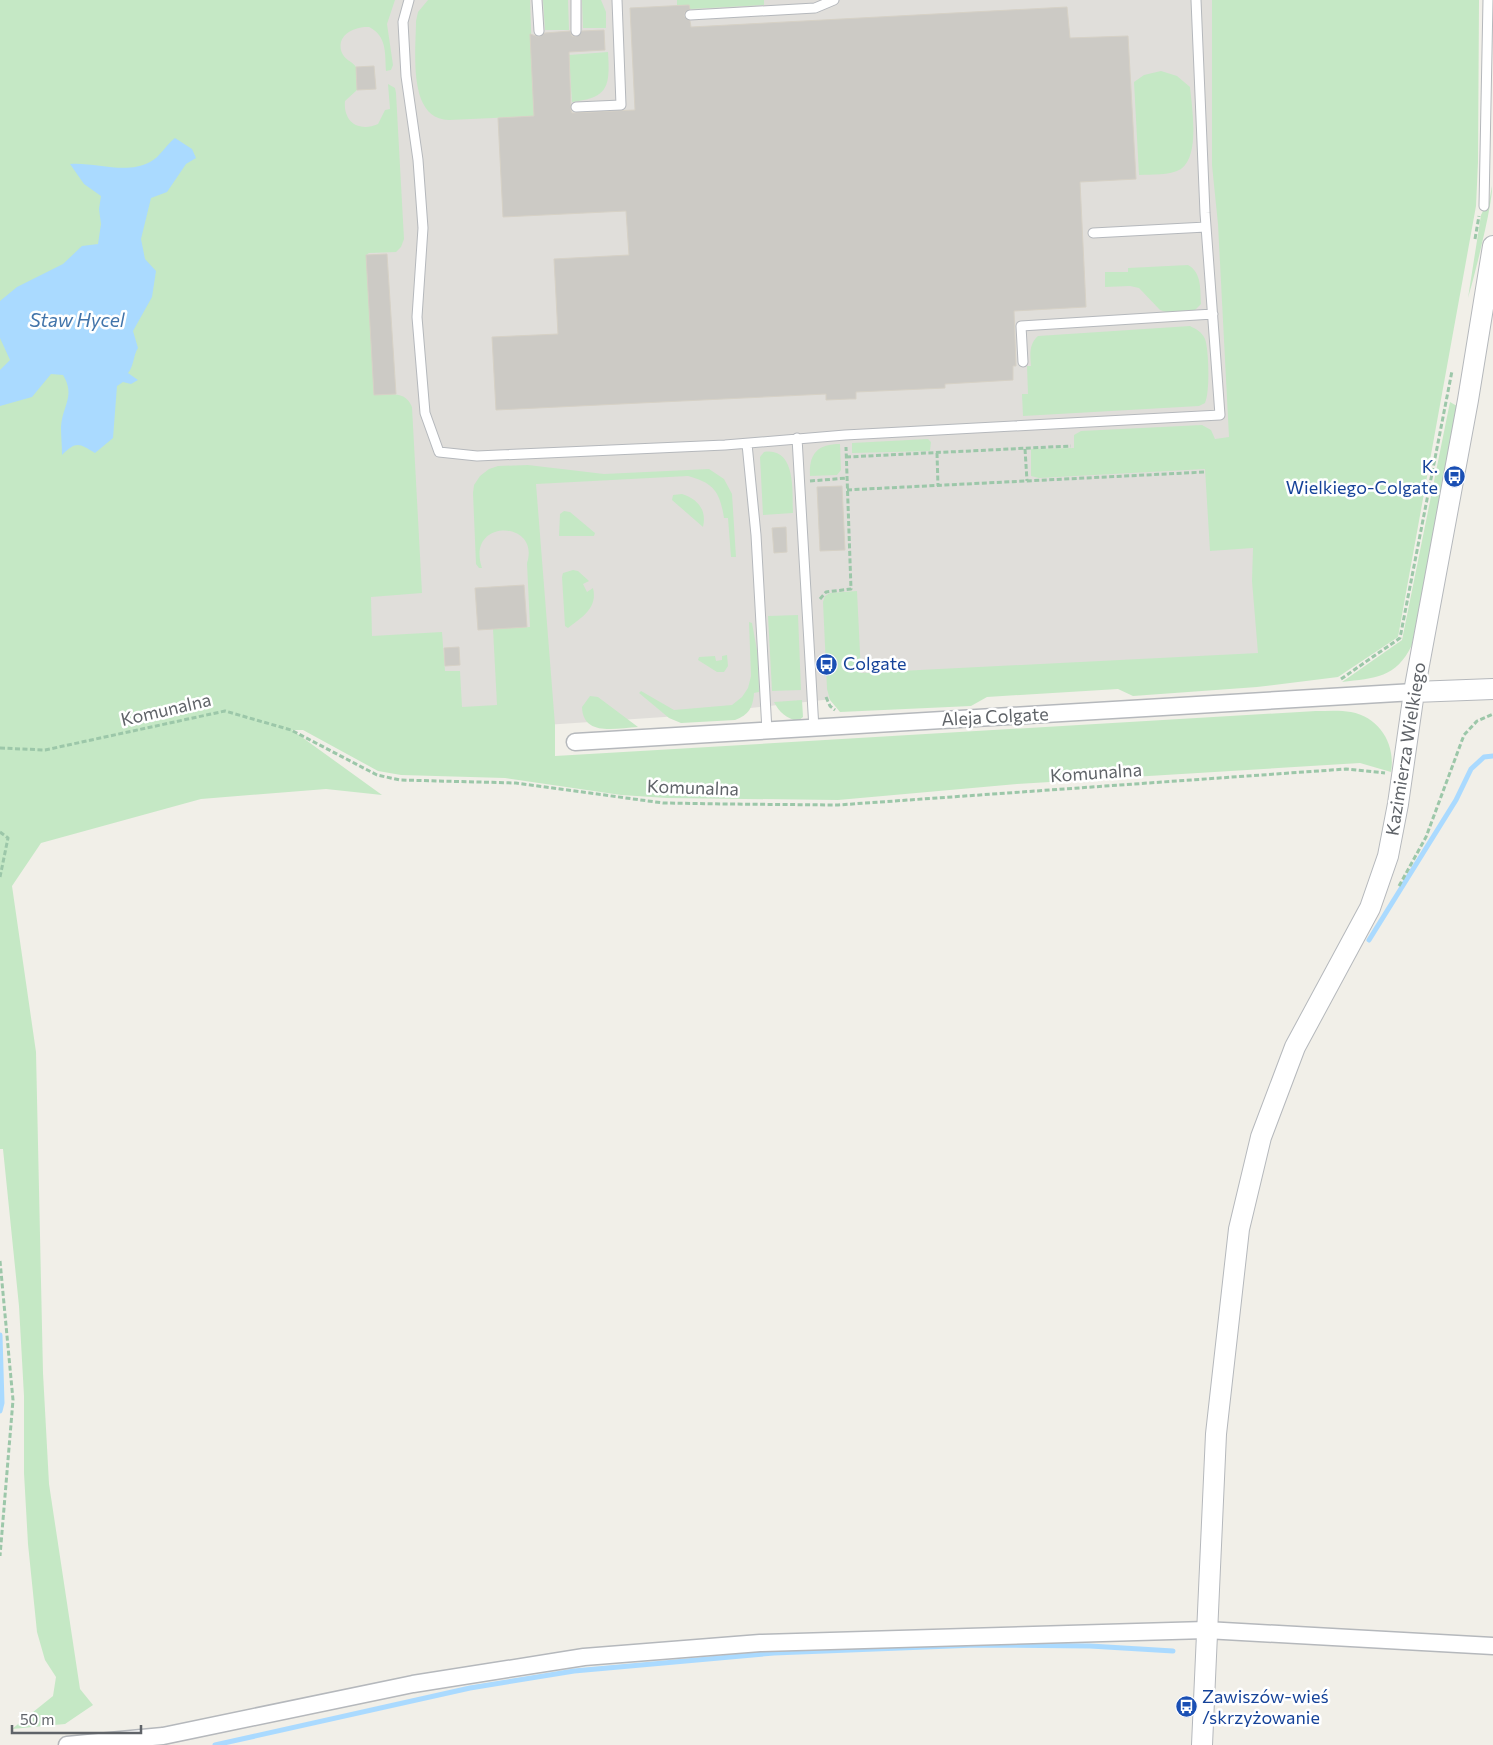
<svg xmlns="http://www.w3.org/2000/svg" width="1493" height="1745" font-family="Commissioner,sans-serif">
  <rect width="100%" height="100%" fill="#f1efe8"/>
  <path fill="#e0deda" d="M304,0H1468L1326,665L878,694L679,716L365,737Z"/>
  <path fill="#c5e8c5" d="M0,0H395L387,24L393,65L391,70L386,71C385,53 387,36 369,27C355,26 335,35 342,53C345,60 352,61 356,67L357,90L345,101C343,123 360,132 378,124L385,110L390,109L388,84L395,88L396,93L404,239L401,247L396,252L369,253L366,255L374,395C390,395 405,390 412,407L422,593L371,597L372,636L442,632L445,671H460L462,707L497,705L493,629L530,627L527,563C541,520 465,518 482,568H479L476,564L473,493L474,485L480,476L489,469L498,466L528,465L604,474L709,469L724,479L732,494L736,557H731L728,518H724C720,492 714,483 688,476L536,484L555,725V756L1316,711C1327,711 1340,710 1351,712C1379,717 1396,744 1391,772L1360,763L1017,784L838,800L667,798L621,795L505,778L401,775L378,771L303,730H292L382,795L326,789L201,799L41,843L12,886L36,1052L43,1373L49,1484L80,1689L93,1705L65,1724L12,1729L53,1696L56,1677L45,1660L37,1632L28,1544L24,1473V1396L19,1306L3,1149H0Z
    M428,0H530L534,116L449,120C407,119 416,51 416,21L418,12Z
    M543,0H568L569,30H545Z
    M582,0H601L606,12V28H583Z
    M677,0H764V5L690,9L689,5H677Z
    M1212,0H1479L1478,162L1476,206L1398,637L1338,677L1257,687L1133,696L1118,689L987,697L971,706L840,712L830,700L827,689L823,602L825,596L830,593L857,591L861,673L1258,653L1252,581L1253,548L1210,551L1205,469L1039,478L1031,476V449L1074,448V435L1081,431L1202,425L1211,430L1215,439L1229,437L1218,224L1212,165Z
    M608,52C610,86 609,98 572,102L569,55Z
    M1161,71L1177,76L1190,87C1192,108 1200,156 1181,169C1169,176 1152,174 1139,175L1134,82L1144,75Z
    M1492,186C1493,203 1474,278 1468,298L1481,215L1484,209L1488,208Z
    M1188,265C1202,273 1200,289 1201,304L1195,310L1166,312L1160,310L1139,288L1130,286L1105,287V272H1128V268Z
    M1190,326C1196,329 1202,332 1205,339C1209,350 1210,393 1205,403L1199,406L1023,416L1022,394H1028L1027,366H1031C1030,354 1029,344 1038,336Z
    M1450,402L1457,406L1412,645C1396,678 1375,678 1342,682L1402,640Z
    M928,439L931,442L930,451L852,453V443Z
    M840,444L841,470L837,475L810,476C809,454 817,444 840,444Z
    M764,452C797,447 792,493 793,513L763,515L760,457Z
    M682,494C698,499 707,510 703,527L672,500L673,495Z
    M564,511L570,512L595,533L594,536H559L560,514Z
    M573,570L578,571L589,581L583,584L587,592L593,588C598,608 582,617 568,628L565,626L562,577L563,573Z
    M798,615L801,690L772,691L768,616Z
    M749,622L752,623L758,656L759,692L754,693C753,707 749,715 735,720L681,723L669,718L639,693L641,691L674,710L732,705L742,697L748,688L751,676Z
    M727,655L728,666L724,672H717L698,660L699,657L715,656L716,661L722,660V656Z
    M590,696L598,697L638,727C616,728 583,737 582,707Z
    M802,700L803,717L798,721C787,719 779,712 774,702Z"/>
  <path fill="#aadaff" d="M175,138L192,149L196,158L186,164L167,192L151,198L141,239L145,259L156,271L152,297L133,331L138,348C133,356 134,366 128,373L138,380L131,384L123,382L117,386L113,438L95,453C79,443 76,441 62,455C62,446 61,436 61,427C62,406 76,396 63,375L51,374L32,397L0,406V370L10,360L0,338V301L17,287L63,264L82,246L98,244L101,224L99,209L101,196L84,184L70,164C96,162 126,175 150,162C160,157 166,145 175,138Z"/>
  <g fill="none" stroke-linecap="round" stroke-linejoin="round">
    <path stroke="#aadaff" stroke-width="5" d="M1369,940L1456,800L1471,769L1484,757L1493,756
      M0,1335L2,1403L0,1411
      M215,1745L470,1688L574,1671L774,1653L976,1645L1090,1646L1173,1651"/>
  </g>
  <path fill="#cccac5" stroke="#d6d1c6" d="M689,5L690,9L685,12L684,16L690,21L691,27L1067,7L1070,38L1128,36L1136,179L1080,182L1086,307L1014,311L1016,366H1013V380L945,384V388L856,392V399H849L826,400V394L496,410L492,337L558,334L554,259L629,255L626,211L503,217L498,118L534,116L530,34L539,37L545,33L570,31L572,36L576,37L582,31L604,30L605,50L569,52L571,110L572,113L635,110L630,8Z
    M374,66L376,89L357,90L356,67Z
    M387,254L396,394L374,395L366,255Z
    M842,486L845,550L820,551L817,487Z
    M786,527L787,552L774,553L772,528Z
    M524,585L527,627L478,630L475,588Z
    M459,647L460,665L445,666L444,648Z"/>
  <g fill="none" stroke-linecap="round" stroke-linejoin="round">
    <defs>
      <path id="service" d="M409,0L403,22L406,76L418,160L423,228L417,317L425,413L439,452L477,456L725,445L845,435L1220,415L1205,213L1196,0
        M537,0L539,31
        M576,0V31
        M690,15L815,8L834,0
        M576,107L621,105L617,0
        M1484,206L1488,0
        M1093,233L1206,227
        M1023,362L1021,326L1213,314
        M797,438L814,729
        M747,444L756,535L767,731"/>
      <path id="minor" d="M575,742L1414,692
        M67,1745L163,1736L413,1684L584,1657L760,1643L1206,1630L1493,1646"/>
      <path id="tertiary" d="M1414,692L1493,689
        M1202,1745L1216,1434L1239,1229L1261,1137L1295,1047L1370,908L1388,856L1398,804L1414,692L1468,400L1493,246"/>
    </defs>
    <use href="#service" stroke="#b5b8bc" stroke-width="11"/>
    <use href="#minor" stroke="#b5b8bc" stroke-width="19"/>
    <use href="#tertiary" stroke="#b5b8bc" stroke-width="22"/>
    <path stroke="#9cc7a9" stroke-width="3" stroke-dasharray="5 2.5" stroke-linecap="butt" d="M1475,239L1479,216
      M1025,449L1027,481
      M937,453L938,486
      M846,457L1071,446
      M810,481L847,478
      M847,490L1204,472
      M820,599L826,592L851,589L846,447
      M1341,679L1400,638L1452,371
      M826,697L830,706L835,710
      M0,748L45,750L225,711L291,730L377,775L400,780L516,783L663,803L725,804L838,805L1346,769L1385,773
      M0,832L8,838L0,877
      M1399,886L1426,837L1464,735L1477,721L1493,714
      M0,1261L13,1400L0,1556"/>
    <use href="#service" stroke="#fff" stroke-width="9"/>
    <use href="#minor" stroke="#fff" stroke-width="16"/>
    <use href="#tertiary" stroke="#fff" stroke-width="20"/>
  </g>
  <defs>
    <symbol id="bus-disc" viewBox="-11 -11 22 22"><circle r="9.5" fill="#1a4fb4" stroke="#fff"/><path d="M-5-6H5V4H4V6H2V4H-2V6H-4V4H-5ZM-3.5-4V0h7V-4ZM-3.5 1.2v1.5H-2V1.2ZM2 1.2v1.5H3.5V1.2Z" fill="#fff"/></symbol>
  </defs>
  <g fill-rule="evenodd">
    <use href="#bus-disc" x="1442" y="464" width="25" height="25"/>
    <use href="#bus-disc" x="814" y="652" width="25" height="25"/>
    <use href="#bus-disc" x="1174" y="1694" width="25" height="25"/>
  </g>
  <g text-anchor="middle" stroke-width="5" stroke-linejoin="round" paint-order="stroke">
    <g font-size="18" fill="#164399" stroke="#fff" text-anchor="start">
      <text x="1438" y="473" text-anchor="end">K.<tspan x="1438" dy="21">Wielkiego-Colgate</tspan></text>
      <text x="843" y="670">Colgate</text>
      <text x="1202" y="1703">Zawiszów-wieś<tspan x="1202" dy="21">/skrzyżowanie</tspan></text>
    </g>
    <g font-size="18" fill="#5f6368" stroke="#fff">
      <text transform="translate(166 710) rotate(-13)" y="6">Komunalna</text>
      <text transform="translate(995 717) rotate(-3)" y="6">Aleja Colgate</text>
      <text transform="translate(1406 749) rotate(-81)" y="6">Kazimierza Wielkiego</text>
      <text transform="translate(1096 773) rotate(-4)" y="6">Komunalna</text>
      <text transform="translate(693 788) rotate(2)" y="6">Komunalna</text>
    </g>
    <g font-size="19" font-style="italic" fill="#4174aa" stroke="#fff">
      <text x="77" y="327">Staw Hycel</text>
    </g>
  </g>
  <path d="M12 1725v8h129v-8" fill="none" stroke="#5f6368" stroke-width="2.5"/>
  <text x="20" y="1725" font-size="15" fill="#5f6368" stroke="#ffffff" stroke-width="4" paint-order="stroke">50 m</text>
</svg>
